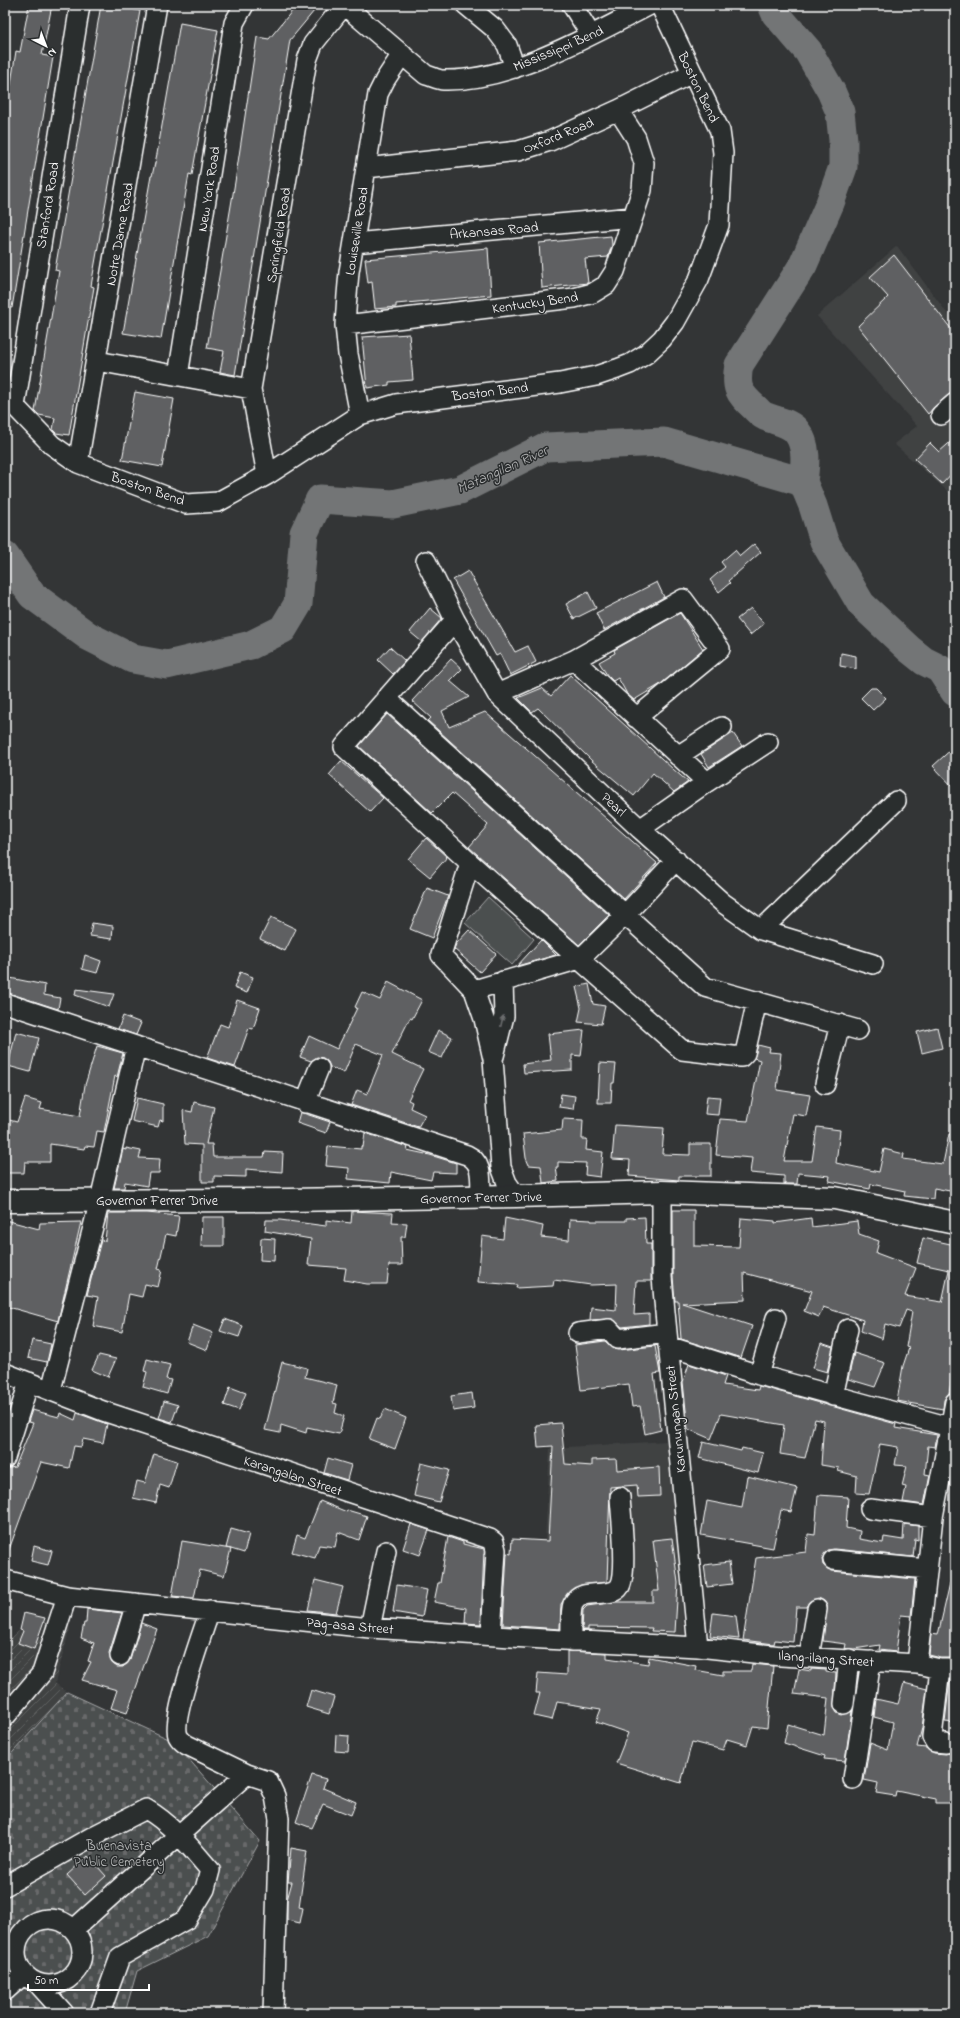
<svg xmlns="http://www.w3.org/2000/svg" width="960" height="2018" font-family="'Indie Flower',sans-serif">
  <defs>
    <pattern id="industrial-furrows" width="10" height="10" patternUnits="userSpaceOnUse"><rect width="10" height="10" fill="#404243"/><path d="M-1 1l2-2M0 10L10 0M9 11l2-2" fill="none" stroke="#5d5e5f"/></pattern>
    <pattern id="cemetery-stones" width="16" height="16" patternUnits="userSpaceOnUse"><rect width="16" height="16" fill="#4c4f50"/><path d="M2 7V4a2 2 0 0 1 4 0v3zM10 15v-3a2 2 0 0 1 4 0v3z" fill="#67696a"/></pattern>
  </defs>
  <rect width="100%" height="100%" fill="#333536"/>
  <filter id="ink" filterUnits="userSpaceOnUse"><feTurbulence type="fractalNoise" baseFrequency=".025" numOctaves="2"/><feDisplacementMap in="SourceGraphic" scale="8" xChannelSelector="R" yChannelSelector="G"/><feConvolveMatrix kernelMatrix="1 2 1 2 8 2 1 2 1" color-interpolation-filters="sRGB"/></filter>
  <g filter="url(#ink)">
    <path fill="#404243" d="M897,246L955,324V491L952,495L894,444L917,426L817,316Z
      M668,1441L685,1639L540,1634L550,1448Z"/>
    <path fill="url(#industrial-furrows)" d="M46,1621L70,1628L55,1683L67,1692L5,1761V1643L19,1631L41,1638Z"/>
    <path fill="#4c4f50" stroke="#a6a7a8" d="M488,897L534,939L512,965L465,923Z"/>
    <path fill="url(#cemetery-stones)" stroke="#a6a7a8" d="M67,1692L173,1741L260,1841L208,1936L137,1971L125,2013H5V1761Z"/>
    <g fill="none" stroke-linecap="round" stroke-linejoin="round">
      <path stroke="#737576" stroke-width="29" d="M772,5L776,14L808,51L831,91L840,112L843,140V167L830,203L803,265L739,365C735,387 738,393 755,408C758,411 762,416 767,417C776,421 791,423 797,432C808,446 805,466 803,482
        M5,556L32,595L88,636L133,659L167,665L251,645L283,629L298,604L304,533L320,499L393,504L460,490L545,447L664,442L803,482L813,506L824,541L861,604L909,649L924,661L940,669L955,692"/>
    </g>
    <path fill="#5f6162" stroke="#fff" d="M29,5H52L42,55L53,57L12,308L5,307V122L16,51L20,52Z
      M101,5H113L140,11L91,286L94,287L69,435L56,433L53,430L55,418L39,415L35,411L59,271L55,270Z
      M297,5H319L290,40L235,375L220,372L224,351L207,348L235,182L257,37L269,39Z
      M180,23L218,30L192,175L189,174L161,339L123,333L151,176H152L157,154Z
      M611,236L612,245L608,257L585,259L588,283L542,288L539,243Z
      M488,248L491,295L396,304V307L375,309L372,282L368,283L365,259Z
      M894,255L955,334V391L948,395L934,407L928,414L858,326L888,297L870,277Z
      M409,334L413,380L389,382V385L367,388L362,337Z
      M135,392L174,399L162,467L122,460Z
      M955,438V470L942,484L915,459L930,443L939,452Z
      M754,544L761,552L728,581L730,583L719,592L710,580L725,567L721,562L735,550L740,556Z
      M468,571L515,652L528,646L536,662L510,675L500,654L496,656L453,580Z
      M657,582L664,597L604,630L596,613Z
      M588,592L596,608L574,619L566,604Z
      M430,608L442,618L422,642L410,632Z
      M751,608L764,624L750,635L737,619Z
      M680,613L703,649L661,684L634,700L627,694L618,678L613,681L607,675L599,662L615,653L614,650Z
      M390,647L405,661L393,674L378,660Z
      M841,653L856,656V669L840,666Z
      M451,659L462,669L450,681L469,697L442,711L449,727L485,712L657,863L624,899L428,721L431,718L412,701Z
      M570,675L673,769L688,782L674,792L653,773L634,796L592,761L538,708L532,712L518,698L542,688L551,696Z
      M871,688H876L886,698L873,710L861,698Z
      M387,714L609,915L579,945L469,847L488,825L452,793L432,813L359,746Z
      M733,733L742,746L709,767L701,754Z
      M955,746V789L933,766Z
      M341,761L383,798L370,812L329,775Z
      M426,838L447,857L430,877L408,859Z
      M427,888L448,896L432,938L410,929Z
      M271,917L296,929L285,951L260,939Z
      M92,923L113,926L112,939L90,936Z
      M469,930L496,954L480,972L454,949L456,944Z
      M541,940L556,955L517,966Z
      M85,955L101,961L97,973L82,969Z
      M240,972L253,977L247,993L234,988Z
      M5,977L45,985L44,995L60,998L58,1009L5,992Z
      M388,982L422,1000L412,1019L410,1018L392,1054L423,1069L408,1100L412,1102L410,1108L425,1115L418,1127L351,1105L357,1090L367,1094L383,1055L356,1044L344,1073L330,1067L328,1062L323,1058L317,1057L311,1061L300,1057L309,1036L337,1049L357,1008L355,1007L362,992L380,1000Z
      M589,984L593,1004L605,1006L601,1024L578,1022L581,1008L576,987Z
      M76,989L114,994L109,1007L75,995Z
      M237,1000L260,1008L253,1029L249,1028L235,1067L207,1058L220,1024L228,1027Z
      M123,1016L141,1023L136,1035L118,1029Z
      M937,1027L942,1048L922,1053L917,1032Z
      M438,1030L452,1037L442,1058L428,1052Z
      M584,1030L581,1056L572,1055V1070L524,1073L523,1064L551,1060L548,1034Z
      M16,1032L39,1038L30,1072L8,1066Z
      M758,1045L770,1048L769,1052L781,1053L777,1090L810,1095L806,1116L793,1114L784,1161H812L817,1127L840,1130L836,1163L879,1172L884,1149L904,1154L903,1159L943,1164L949,1134L955,1135V1192L934,1188L933,1199L904,1196L905,1191L871,1184L870,1189L829,1181L830,1176L798,1173L797,1184H784V1176L750,1173L752,1158L716,1155L720,1119L748,1121L760,1060L754,1058Z
      M97,1046L123,1053L117,1077L115,1076L104,1132L97,1131L94,1147L85,1146L84,1149L50,1144V1162H25L24,1173H5V1119L17,1122L25,1098L42,1103L40,1109L80,1116L85,1085Z
      M600,1063L616,1064L614,1083H612L611,1103H598Z
      M561,1094L575,1096L573,1109L559,1107Z
      M707,1096L720,1097L718,1115L705,1114Z
      M137,1098L163,1104V1121L160,1120L158,1127L132,1121Z
      M194,1102L214,1107L206,1144H212L213,1157H264L265,1152L283,1153L282,1172L246,1169V1177L214,1176V1182H202V1145L185,1144L183,1110L192,1112Z
      M300,1112L330,1122L326,1133L297,1123Z
      M563,1119L583,1120L582,1139H587L586,1150L603,1152L600,1177L585,1175L586,1163L558,1162V1167H556L558,1181L543,1183L541,1166L529,1165L526,1158L523,1134L562,1130Z
      M615,1125L664,1128L662,1154L690,1155V1144H711V1176H679V1180L629,1176L630,1160L612,1159Z
      M365,1133L408,1147L407,1150L430,1155L456,1163V1173L433,1172L431,1180L391,1172L390,1183L348,1179L349,1168L326,1166L328,1146L361,1149V1146L363,1147Z
      M126,1148L141,1151L139,1158L160,1159L159,1173H149L147,1186L125,1182L124,1188H114L123,1149L126,1150Z
      M673,1210H694V1246L739,1247L741,1218L775,1221V1223L811,1218L812,1227L857,1221L859,1234L879,1241L876,1253L916,1268L905,1296L942,1302L949,1270L917,1263L923,1238L955,1245V1360L949,1393L944,1400L943,1409L897,1401L903,1366L909,1348L906,1347L912,1312L906,1310L899,1328L885,1324L882,1339L861,1331L863,1320L823,1307L819,1317L804,1311L812,1291L744,1273L745,1300L682,1303L752,1326L741,1358L681,1339L678,1301H675L673,1277Z
      M352,1211L393,1213L392,1222L407,1223L405,1237H401L402,1265H389L387,1284H367L344,1280L346,1268L308,1265L311,1239L265,1231L266,1220H280L326,1226V1220L351,1223Z
      M108,1213H147L179,1216L176,1236L166,1234L158,1269L162,1270L158,1287L145,1284L142,1297L129,1294L122,1332L93,1326L98,1297L87,1295L101,1240L105,1241Z
      M202,1217H224V1246H201Z
      M645,1217L646,1244H651V1281H636L634,1315L649,1314V1324L622,1327L612,1319L590,1320L591,1307L616,1310L617,1284L591,1285L554,1280L553,1286L516,1288L517,1285L478,1282L482,1236L503,1239L505,1218L543,1226L541,1237L569,1240L570,1219L591,1220V1221H626V1218Z
      M5,1220L39,1229L40,1223L81,1222L58,1321L5,1306V1276L7,1264H5Z
      M261,1238L275,1239L274,1261L260,1260Z
      M225,1319L243,1326L239,1337L220,1331Z
      M193,1325L213,1333L207,1350L187,1342Z
      M32,1340L51,1344L47,1362L28,1358Z
      M605,1341L614,1349L619,1350L655,1346L660,1373L654,1374L661,1430L645,1434L640,1406L632,1407L629,1384L581,1390L575,1345Z
      M821,1343L833,1347L827,1372L813,1368Z
      M854,1353L885,1363L875,1387L848,1379Z
      M99,1355L116,1359L108,1377L92,1370Z
      M147,1359L170,1365L166,1379L171,1380L167,1394L143,1387L147,1372L144,1371Z
      M282,1362L307,1368L305,1377L337,1385L333,1403L337,1404L335,1413L344,1416L339,1434L307,1427L306,1433L281,1425L280,1433L265,1430Z
      M689,1364L726,1376L723,1385L758,1390L759,1386L896,1424L895,1428L937,1435L935,1447L928,1446L925,1474L930,1475L924,1505L903,1502L906,1487L902,1486L907,1466L895,1465L898,1447L880,1444L869,1494L856,1493L857,1476L838,1471L839,1468L821,1465L824,1421L815,1419L805,1458L780,1454L784,1425L721,1414L711,1439L688,1429L683,1382Z
      M230,1387L246,1393L239,1410L224,1405Z
      M472,1393L474,1408L453,1411L451,1396Z
      M164,1401L178,1405L172,1422L159,1418Z
      M385,1409L406,1418L395,1449L369,1439L377,1418L380,1419Z
      M32,1410L59,1417L60,1413L75,1420L77,1413L107,1424L103,1443L83,1439L81,1447L74,1446L69,1468L41,1462L7,1555H5V1469L15,1467L33,1423L28,1422Z
      M561,1423L565,1464L592,1466V1460L616,1459L617,1470L659,1467L660,1496L638,1497L637,1485L610,1487L607,1582L581,1585L569,1592L561,1604L560,1629L503,1625L507,1553L511,1554L512,1539L548,1541L553,1446L538,1447L536,1425Z
      M703,1442L741,1451L742,1448L763,1453L758,1473L699,1458Z
      M154,1454L177,1461L169,1488L160,1485L156,1503L133,1498L137,1481L145,1483Z
      M328,1458L351,1465L347,1480L324,1473Z
      M421,1463L449,1470L439,1502L414,1496Z
      M747,1476L797,1488L791,1512L781,1510L773,1548L701,1535L707,1501L742,1508Z
      M818,1495L848,1497L846,1528L860,1531L859,1539L883,1543L884,1537L903,1540L904,1524L918,1526V1540L915,1539L913,1557L834,1549L828,1550L822,1559L823,1565L832,1571L915,1579L911,1616L901,1615L896,1652L879,1650L880,1645L854,1649H845L846,1644L823,1641L827,1606L824,1601L818,1598L809,1602L806,1607H796L793,1642L775,1640L774,1644L743,1640L756,1558L806,1552L808,1534L815,1535Z
      M320,1501L347,1512V1510L367,1516L359,1540L338,1532L335,1547L319,1545L315,1558L292,1552L297,1535L305,1538Z
      M411,1524L429,1530L420,1555L403,1549Z
      M231,1529L249,1534L244,1553L231,1549L224,1576L200,1570L194,1598L172,1596L182,1541L231,1549L226,1548Z
      M448,1537L463,1542V1544L484,1549L481,1624L465,1623L466,1608L434,1602L438,1583H440Z
      M672,1538L678,1583L675,1632L651,1631L652,1628L588,1627V1630H582L583,1610L587,1606L616,1602H653V1591H659L653,1540Z
      M34,1546L52,1551L48,1565L31,1561Z
      M729,1562L732,1584L707,1587L704,1565Z
      M315,1580L343,1587L336,1613L308,1610Z
      M950,1583L955,1584L954,1658H941L929,1655L931,1634L938,1635Z
      M397,1585L427,1590L422,1617L393,1612Z
      M87,1609L122,1613L109,1653L112,1663L117,1667H123L130,1660L141,1623L157,1629L127,1713L111,1708L117,1690L82,1680L91,1662L88,1661L94,1643L81,1638L84,1623H86Z
      M24,1613L45,1618L34,1649L18,1643L23,1631L20,1630Z
      M713,1613L736,1616L739,1639L710,1636Z
      M567,1651L607,1653V1658L648,1664L649,1657L696,1666L695,1670L723,1675V1671H751L752,1664L773,1666L767,1728L753,1726L747,1745L727,1739L723,1750L692,1742L681,1783L616,1763L628,1733L596,1722L601,1709L557,1702L552,1720L534,1716L540,1693H536L538,1673L567,1675Z
      M799,1669L811,1671V1669L826,1670V1672L836,1673L834,1708L837,1713L842,1715L852,1711L845,1761L824,1759L825,1756L784,1743L788,1724L824,1735L828,1698L794,1694Z
      M950,1680H955L953,1697L955,1698V1723L945,1722Z
      M904,1683L927,1689L922,1728L917,1747L926,1748L934,1753L945,1754L955,1752L952,1779H954L955,1803H936V1799L896,1791L895,1796L876,1793L878,1783L864,1780L870,1743L888,1750L893,1722L874,1717L876,1699L898,1704Z
      M311,1690L334,1697L329,1714L306,1707Z
      M336,1735L349,1736L348,1752L335,1751Z
      M312,1775L326,1779L323,1788L356,1802L351,1815L323,1804L312,1828L296,1822Z
      M291,1848L307,1851L299,1907L303,1908L300,1923L287,1920V1900L292,1882H288Z
      M88,1856L106,1876L85,1895L67,1875Z"/>
    <g fill="none" stroke-linecap="round" stroke-linejoin="round">
      <defs>
        <path id="minor" d="M344,5L426,75C431,76 438,80 443,80C511,82 591,35 650,5
          M466,5L495,29L507,45L515,68
          M572,5L591,35
          M366,168L518,151L550,141L618,110L692,73
          M354,243L633,217
          M345,325L574,298L593,293L606,285L615,271L642,190L644,163L636,138L618,110
          M97,361L251,389
          M178,376L234,23L244,5
          M5,396L52,445L78,463L186,504L218,502L267,475L360,415L396,404L560,383L596,376L617,369L630,364L646,354L662,339L675,322L699,279L719,225L723,153L720,131L660,5
          M15,406L80,5
          M360,415L348,354L345,325L347,295L349,272L378,94L385,80L402,54
          M941,415L955,403
          M78,463L157,5
          M267,475L251,389L307,60L313,44L344,5
          M426,561L455,620L497,694L640,829L723,903L761,930L873,964
          M455,620L344,747L470,863L682,1050L741,1057L745,1053L757,1001
          M574,660L707,782
          M497,694L574,660L683,599L720,649L636,718
          M386,698L705,987L858,1030
          M678,756L722,727
          M640,829L707,782L768,742
          M470,863L441,955L474,990L484,1019L493,1059L501,1167L507,1183L516,1196
          M761,930L896,801
          M474,990L580,959L625,915L676,860
          M5,1003L467,1155C484,1163 480,1180 481,1197
          M494,1056L504,1016L503,981
          M825,1084L840,1024
          M305,1103L319,1068
          M662,1192V1277L665,1312L698,1647
          M578,1333L609,1329L618,1339L667,1333
          M668,1346L759,1375L950,1427
          M5,1373L103,1411L490,1539L494,1542L496,1550L491,1635
          M759,1375L776,1318
          M51,1390L100,1200L136,1046
          M833,1396L848,1329
          M5,1458L29,1382
          M870,1509L933,1517
          M833,1560L927,1569
          M5,1580L67,1596L370,1628L544,1639L698,1647L781,1656L917,1664L940,1669H955
          M210,1610C203,1632 171,1718 178,1736C180,1740 184,1743 187,1745L247,1774L268,1781L275,1796L279,1819L273,2013
          M370,1628L386,1551
          M571,1641C571,1632 570,1611 573,1604C582,1585 611,1601 620,1586C628,1571 621,1516 620,1497
          M120,1656L136,1603
          M809,1657L817,1609
          M917,1664L933,1517L955,1402
          M940,1669L932,1737L935,1742L946,1743
          M844,1704L849,1659
          M5,1717L42,1673L67,1596
          M853,1779L871,1661
          M5,1886L95,1835L146,1809C172,1824 191,1848 210,1870L205,1889L187,1919L120,1957L100,2013
          M16 1952a33 33 0 1 1 66 0a33 33 0 1 1-66 0Z
          M74,1929L247,1774
          M38,1984L64,2013
          M5,1991L24,1974"/>
        <path id="major" d="M5,1201L289,1200L516,1196L662,1192L835,1198L955,1223"/>
      </defs>
      <use href="#minor" stroke="#fff" stroke-width="22"/>
      <use href="#major" stroke="#fff" stroke-width="25"/>
      <use href="#minor" stroke="#2a2d2e" stroke-width="19"/>
      <use href="#major" stroke="#2a2d2e" stroke-width="22"/>
    </g>
    <defs><path id="oneway-solid" d="M-6-.8H1V-3.2L6.5 0L1 3.2V.8H-6Z"/></defs>
    <use fill="#6a6c6d" href="#oneway-solid" transform="translate(502 1021) rotate(-77)"/>
  </g>
  <g text-anchor="middle" stroke-width="3" stroke-linejoin="round" paint-order="stroke">
    <g font-size="14" fill="#fff" stroke="#2a2d2e">
      <text transform="translate(558 48) rotate(-23)" y="5">Mississippi Bend</text>
      <text transform="translate(699 87) rotate(64)" y="5">Boston Bend</text>
      <text transform="translate(558 135) rotate(-22)" y="5">Oxford Road</text>
      <text transform="translate(208 189) rotate(-81)" y="5">New York Road</text>
      <text transform="translate(47 205) rotate(-81)" y="5">Stanford Road</text>
      <text transform="translate(494 230) rotate(-5)" y="5">Arkansas Road</text>
      <text transform="translate(356 231) rotate(-81)" y="5">Louiseville Road</text>
      <text transform="translate(119 234) rotate(-80)" y="5">Notre Dame Road</text>
      <text transform="translate(278 235) rotate(-81)" y="5">Springfield Road</text>
      <text transform="translate(535 302) rotate(-8)" y="5">Kentucky Bend</text>
      <text transform="translate(490 391) rotate(-7)" y="5">Boston Bend</text>
      <text transform="translate(148 488) rotate(19)" y="5">Boston Bend</text>
      <text transform="translate(614 804) rotate(43)" y="5">Pearl</text>
      <text transform="translate(481 1197) rotate(-1)" y="5">Governor Ferrer Drive</text>
      <text x="157" y="1205">Governor Ferrer Drive</text>
      <text transform="translate(675 1419) rotate(-96)" y="5">Karunungan Street</text>
      <text transform="translate(293 1475) rotate(18)" y="5">Karangalan Street</text>
      <text transform="translate(350 1625) rotate(5)" y="5">Pag-asa Street</text>
      <text transform="translate(826 1658) rotate(4)" y="5">Ilang-ilang Street</text>
    </g>
    <g font-size="14" fill="#b7b9b9" stroke="#2a2d2e">
      <text x="119" y="1850">Buenavista<tspan x="119" dy="16">Public Cemetery</tspan></text>
    </g>
    <g font-size="15" font-style="italic" fill="#b2b3b4" stroke="#2a2d2e">
      <text transform="translate(502 469) rotate(-24)" y="5">Matangilan River</text>
    </g>
  </g>
  <rect width="960" height="2018" fill="none" stroke="#2a2d2e" stroke-width="20"/>
  <rect x="10" y="10" width="940" height="1998" fill="none" stroke="#fff" stroke-width="1.5" filter="url(#ink)"/>
  <g transform="translate(46 46) rotate(138)" stroke="#2a2d2e" stroke-width="3" paint-order="stroke">
  <path d="M0-3L7 15L0 10L-7 15Z" fill="#ffffff"/>
  <text y="-6" font-size="11" font-weight="bold" text-anchor="middle" fill="#ffffff">N</text>
  </g>
  <path d="M28 1984v6h121v-6" fill="none" stroke="#ffffff" stroke-width="2"/>
  <text x="34" y="1984" font-size="12" fill="#ffffff" stroke="#2a2d2e" stroke-width="3" paint-order="stroke">50 m</text>
</svg>
